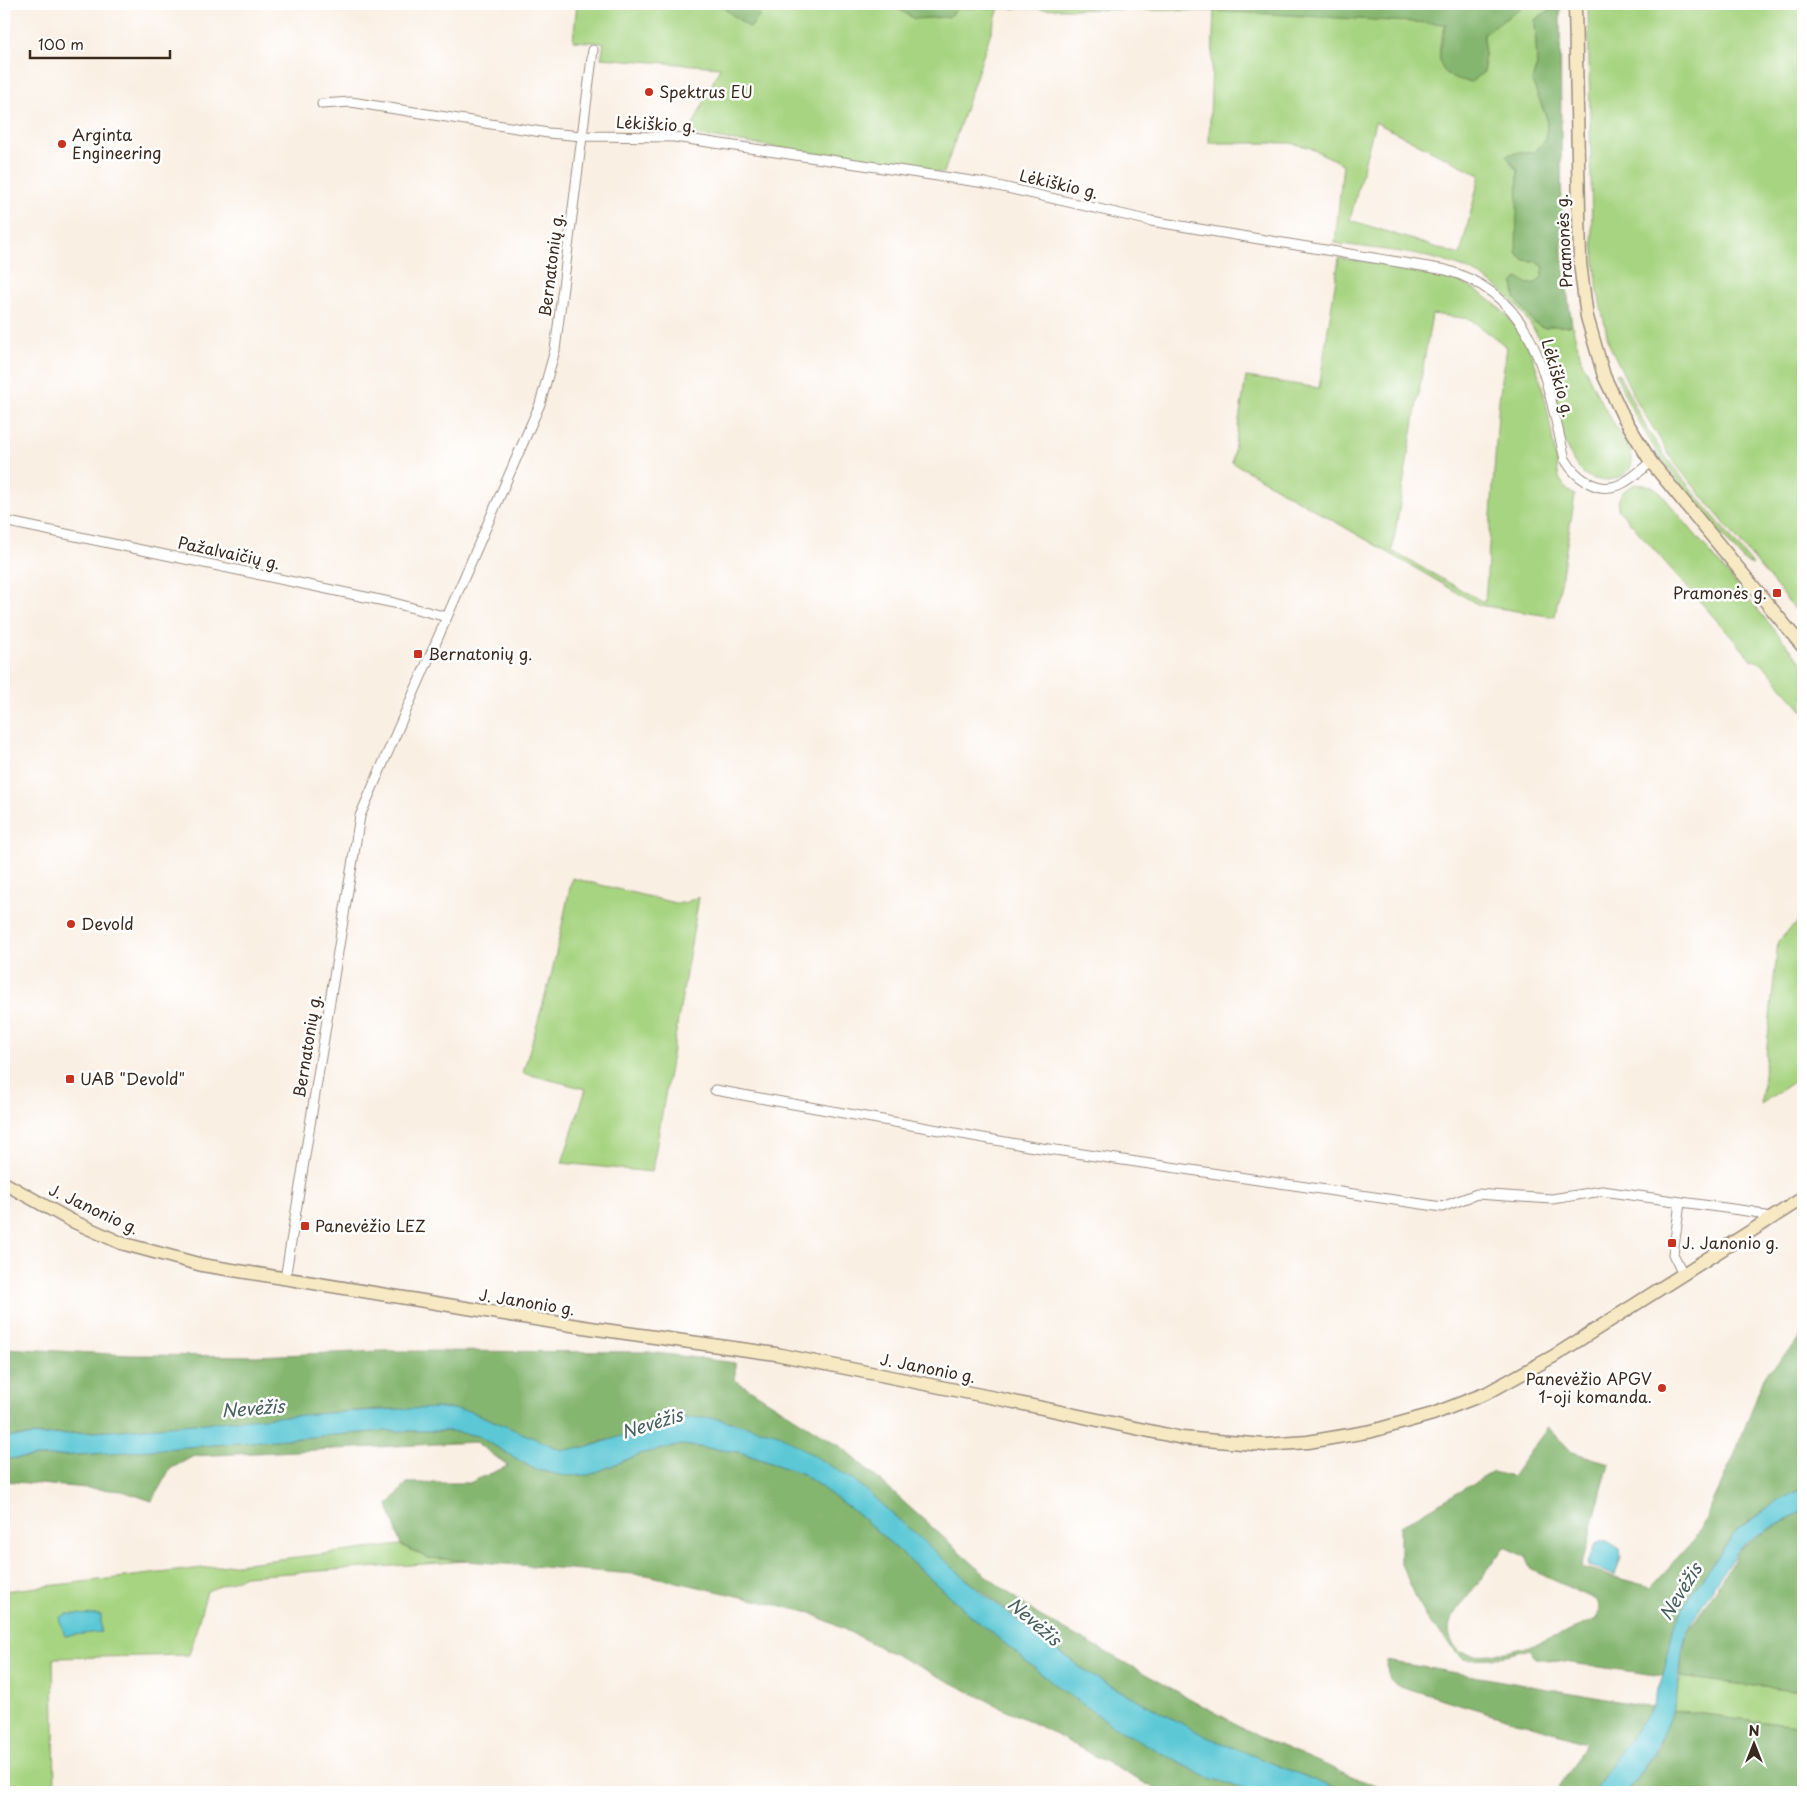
<svg xmlns="http://www.w3.org/2000/svg" width="1807" height="1796" font-family="'Playpen Sans',sans-serif">
  <rect width="100%" height="100%" fill="#fff"/>
  <filter id="ink" filterUnits="userSpaceOnUse"><feTurbulence type="fractalNoise" baseFrequency=".02" numOctaves="2"/><feDisplacementMap in="SourceGraphic" scale="10" xChannelSelector="R" yChannelSelector="G"/><feConvolveMatrix kernelMatrix="1 2 1 2 8 2 1 2 1" color-interpolation-filters="sRGB"/></filter>
  <filter id="wash" filterUnits="userSpaceOnUse"><feTurbulence type="fractalNoise" baseFrequency=".0096" numOctaves="4" result="noise"/><feDisplacementMap in="SourceGraphic" scale="20" xChannelSelector="R" yChannelSelector="G"/><feGaussianBlur stdDeviation="1.12" result="paint"/><feColorMatrix in="noise" values="0 0 0 0 0 0 0 0 0 0 0 0 0 0 0 0 0 1.4 0 .05"/><feComposite in="paint" operator="in"/></filter>
  <g filter="url(#wash)">
    <rect width="100%" height="100%" fill="#faefe3"/>
    <path fill="#a7d481" stroke="#717f50" fill-rule="evenodd" d="M577,4H718L750,27L759,17L761,4L891,5L915,19L958,8H999L1002,4H1212L1214,11L1429,21L1446,24C1439,45 1436,54 1446,74L1484,72V34L1522,7V4H1560V8L1546,12L1535,20L1537,65L1532,81L1547,119L1546,139L1534,153L1520,152L1509,162L1518,171L1517,252L1523,260L1535,261L1544,267L1542,277L1536,283L1527,284L1521,279L1515,298L1535,323L1545,328C1554,323 1563,329 1572,325L1582,362L1600,400L1631,452C1638,475 1613,483 1595,479C1556,471 1556,374 1540,341C1527,314 1504,289 1479,275C1439,253 1379,250 1335,243L1343,164L1308,147L1290,143H1209L1214,11L999,8L944,173L689,134L720,67L601,58L604,43L573,41ZM1375,122L1480,175L1460,255L1350,220Z
      M1588,4H1803V619L1673,461L1635,398L1609,344L1598,293L1592,234Z
      M1339,258C1370,263 1402,265 1433,272C1448,275 1462,283 1475,290C1544,330 1546,408 1559,478L1567,490L1575,495L1555,617L1479,605L1232,462L1246,377L1319,388ZM1432,314L1470,319L1507,347L1499,400L1485,603L1392,551Z
      M1618,373L1648,431L1670,463L1753,565L1745,562C1695,503 1644,447 1616,374Z
      M1636,484L1652,486L1658,490L1803,664V711L1762,663L1751,659L1618,509C1617,495 1624,489 1636,484Z
      M572,878L675,903H684L699,897L652,1172L562,1163L586,1089L523,1073L552,972Z
      M1803,917V1075L1761,1104L1778,941Z
      M401,1545L428,1558L468,1561L245,1576L207,1591L189,1655L53,1658L55,1792H4V1591Z
      M1681,1677L1803,1692V1727L1673,1710Z"/>
    <path fill="#85b66f" stroke="#607046" fill-rule="evenodd" d="M718,4H761L759,17L750,28Z
      M874,4H1002L999,8H958L949,17L915,19L891,5Z
      M1212,4H1475L1479,7H1484L1486,4H1522V7L1484,34V72L1471,82C1430,76 1438,55 1446,24L1214,11Z
      M1560,8L1562,256L1572,325C1563,329 1554,323 1545,328L1534,323L1515,298L1513,282L1518,278L1527,284L1536,283L1542,277L1544,267L1535,261L1523,260L1516,252L1518,171L1506,155L1520,152L1534,153L1546,139L1547,119L1532,81L1537,65L1535,20L1546,12Z
      M1803,1336V1488L1778,1501L1738,1529L1693,1591L1674,1626L1663,1676L1536,1658L1530,1649L1494,1658L1463,1659L1425,1617L1400,1562V1526L1493,1472L1512,1477L1548,1427L1572,1452L1609,1463L1581,1568L1651,1587L1698,1535L1734,1456L1764,1377ZM1504,1547L1526,1557L1532,1570L1596,1600L1599,1609L1597,1619C1559,1635 1501,1663 1460,1652C1450,1641 1446,1632 1452,1618Z
      M4,1348L129,1355L256,1356L383,1351L649,1352L735,1363V1380L843,1448L989,1578L1038,1615L1258,1736L1389,1792H1344L1206,1737L1089,1674L779,1434L606,1440L585,1448L562,1450L470,1411L380,1409L124,1430L4,1437Z
      M384,1431H451L478,1436L534,1469L589,1475L643,1453L682,1445L739,1452L803,1474L859,1515L975,1619L1204,1776L1253,1792H1161L1047,1730L811,1613L647,1575L428,1558L401,1545L388,1505L407,1483H469L508,1466L476,1442L194,1456L170,1469L152,1501L122,1491L4,1481V1459L127,1452Z
      M1803,1511V1692L1681,1677V1663L1687,1633L1741,1549L1766,1531Z
      M1387,1661L1652,1707L1593,1792H1557L1586,1742L1396,1685L1388,1677Z
      M1673,1710L1803,1727V1788L1793,1792H1628L1659,1746Z"/>
    <path fill="#5cc8d5" stroke="#4c797a" d="M442,1408L470,1411L562,1450L585,1448L675,1418H715L779,1434L855,1481L982,1593L1089,1674L1207,1737L1344,1792H1253L1204,1776L1121,1731L1055,1685L975,1619L859,1515L803,1474L739,1452L682,1445L643,1453L589,1475L565,1476L534,1469L478,1436L451,1431H384L127,1452L4,1459V1437C150,1432 295,1410 442,1408Z
      M1803,1488V1511C1783,1522 1759,1532 1741,1548C1731,1558 1690,1621 1686,1635C1679,1659 1681,1685 1673,1709C1664,1741 1645,1765 1628,1792H1593L1652,1707L1663,1676L1674,1626L1693,1591L1738,1529L1778,1501Z
      M1602,1541L1609,1542L1620,1549L1621,1557L1615,1575L1588,1567V1562L1595,1544Z
      M67,1614L101,1615V1632L65,1636L59,1618Z"/>
  </g>
  <g filter="url(#ink)">
    <g fill="none" stroke-linecap="round" stroke-linejoin="round">
      <defs>
        <path id="street" d="M322,104L351,102L548,133L583,136L674,137L985,183L1151,221L1446,270C1539,297 1545,380 1565,459C1575,477 1597,494 1619,485C1631,480 1641,470 1651,462
          M4,521L394,603L447,617
          M715,1090L1028,1146L1442,1207L1477,1194L1552,1199L1602,1191L1754,1212L1770,1219
          M1680,1203L1673,1254L1683,1274
          M285,1279L360,816L540,404L555,350L593,50"/>
        <path id="secondary" d="M1575,4L1580,263L1587,317L1604,376L1623,416L1651,462L1803,647
          M4,1183L70,1220L121,1243L202,1265L590,1328L776,1354L1005,1400L1182,1438L1265,1445L1308,1442L1372,1431L1433,1414L1487,1393L1554,1356L1803,1198"/>
      </defs>
      <use href="#street" stroke="#9a8c80" stroke-width="11"/>
      <use href="#secondary" stroke="#9a8c80" stroke-width="15"/>
      <use href="#street" stroke="#fff" stroke-width="9"/>
      <use href="#secondary" stroke="#f6e9c3" stroke-width="12"/>
    </g>
  </g>
  <g fill="#c8321e" stroke="#fff" stroke-width="2">
    <circle cx="649" cy="92" r="5"/>
    <circle cx="62" cy="144" r="5"/>
    <rect x="1772" y="588" width="10" height="10" rx="2.5"/>
    <rect x="413" y="649" width="10" height="10" rx="2.5"/>
    <circle cx="71" cy="924" r="5"/>
    <rect x="65" y="1074" width="10" height="10" rx="2.5"/>
    <rect x="300" y="1221" width="10" height="10" rx="2.5"/>
    <rect x="1667" y="1238" width="10" height="10" rx="2.5"/>
    <circle cx="1662" cy="1388" r="5"/>
  </g>
  <g text-anchor="middle" stroke-width="5" stroke-linejoin="round" paint-order="stroke">
    <g font-size="16" fill="#3b2a1e" stroke="#fff" text-anchor="start">
      <text x="659" y="98">Spektrus EU</text>
      <text x="72" y="141">Arginta<tspan x="72" dy="18">Engineering</tspan></text>
      <text x="1767" y="599" text-anchor="end">Pramonės g.</text>
      <text x="428" y="660">Bernatonių g.</text>
      <text x="81" y="930">Devold</text>
      <text x="80" y="1085">UAB "Devold"</text>
      <text x="315" y="1232">Panevėžio LEZ</text>
      <text x="1682" y="1249">J. Janonio g.</text>
      <text x="1652" y="1385" text-anchor="end">Panevėžio APGV<tspan x="1652" dy="18">1-oji komanda.</tspan></text>
    </g>
    <g font-size="16" fill="#3b2a1e" stroke="#fff">
      <text transform="translate(656 124) rotate(3)" y="6">Lėkiškio g.</text>
      <text transform="translate(1059 184) rotate(13)" y="6">Lėkiškio g.</text>
      <text transform="translate(1564 241) rotate(-93)" y="6">Pramonės g.</text>
      <text transform="translate(551 265) rotate(-83)" y="6">Bernatonių g.</text>
      <text transform="translate(1558 378) rotate(74)" y="6">Lėkiškio g.</text>
      <text transform="translate(229 553) rotate(12)" y="6">Pažalvaičių g.</text>
      <text transform="translate(307 1046) rotate(-81)" y="6">Bernatonių g.</text>
      <text transform="translate(94 1209) rotate(25)" y="6">J. Janonio g.</text>
      <text transform="translate(527 1302) rotate(9)" y="6">J. Janonio g.</text>
      <text transform="translate(928 1368) rotate(11)" y="6">J. Janonio g.</text>
    </g>
    <g font-size="18" font-style="italic" fill="#47615e" stroke="#fff">
      <text transform="translate(253 1409) rotate(-4)" y="6">Nevėžis</text>
      <text transform="translate(652 1424) rotate(-17)" y="6">Nevėžis</text>
      <text transform="translate(1681 1592) rotate(-58)" y="6">Nevėžis</text>
      <text transform="translate(1034 1622) rotate(41)" y="6">Nevėžis</text>
    </g>
  </g>
  <rect width="1807" height="1796" fill="none" stroke="#fff" stroke-width="20"/>
  <g transform="translate(1754 1744)" stroke="#ffffff" stroke-width="4" paint-order="stroke">
  <path d="M0-4L9 19L0 12L-9 19Z" fill="#3b2a1e"/>
  <text y="-8" font-size="14" font-weight="bold" text-anchor="middle" fill="#3b2a1e">N</text>
  </g>
  <path d="M30 50v8h140v-8" fill="none" stroke="#3b2a1e" stroke-width="2.5"/>
  <text x="38" y="50" font-size="15" fill="#3b2a1e" stroke="#ffffff" stroke-width="4" paint-order="stroke">100 m</text>
</svg>
